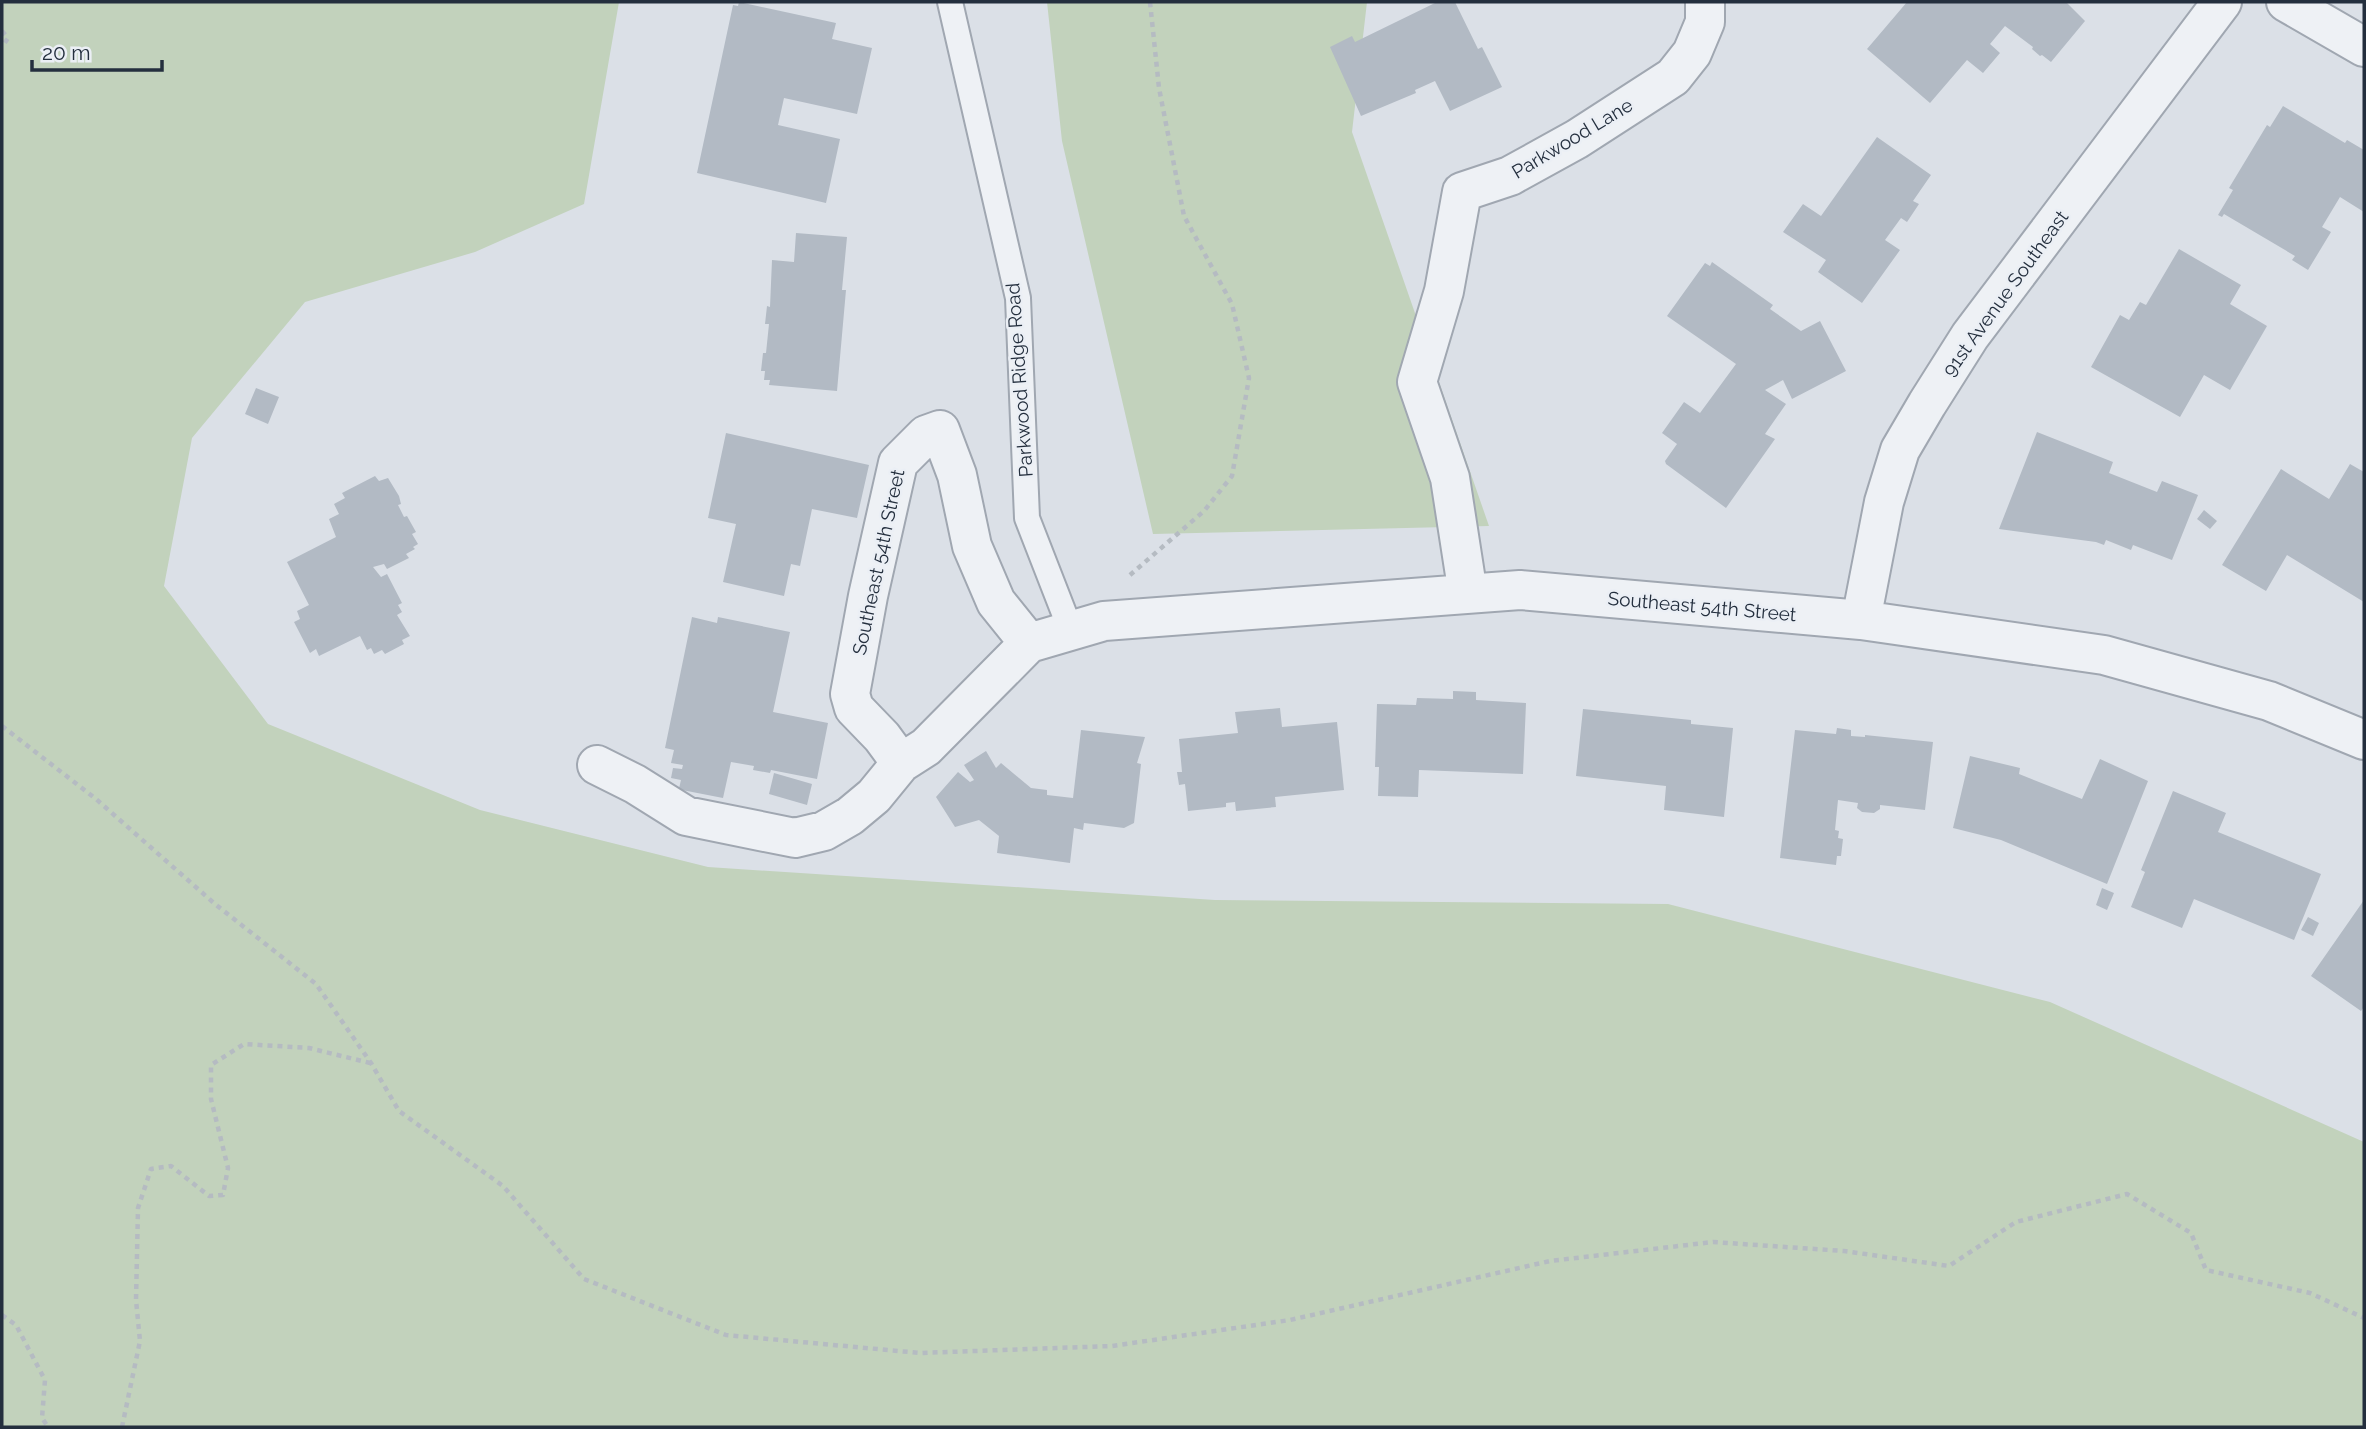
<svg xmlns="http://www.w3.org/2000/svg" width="2366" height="1429" font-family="Raleway,sans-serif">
  <rect width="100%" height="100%" fill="#dbe0e7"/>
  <path fill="#c2d2bc" d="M2,2H619L584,204L475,252L305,302L192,438L164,586L268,724L480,810L708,867L1215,900L1668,904L2050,1002L2364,1142V1427H2Z
    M1047,2H1367L1352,132L1489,526L1153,534L1062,141Z"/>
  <path fill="#b2bac4" d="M739,2L836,23L832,39L872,48L857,114L784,98L778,125L840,139L826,203L697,173L733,5L738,6Z
    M1437,2H1455L1478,49L1482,47L1502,87L1450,111L1435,81L1415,90L1416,93L1361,116L1330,47L1352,36L1355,42Z
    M1907,2H2066L2085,21L2051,62L2042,55L2040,56L2032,49L2033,47L2005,26L1990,44L2000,53L1983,73L1967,60L1930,103L1867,49Z
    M2283,106L2345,143L2347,140L2364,150V212L2340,197L2322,227L2331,232L2308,270L2292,260L2295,256L2224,214L2222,217L2218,215L2233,190L2229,188L2267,125L2270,127Z
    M1877,137L1931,175L1913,201L1919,204L1907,222L1901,218L1885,240L1900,250L1862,303L1818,272L1826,260L1783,232L1803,204L1821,216Z
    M796,233L847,237L842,290H846L837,391L769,385L770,380H764L765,371H761L763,353H766L769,324H765L767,306L770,307L772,260L794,262Z
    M2179,249L2241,285L2230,304L2267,326L2230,390L2204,375L2180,417L2091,367L2120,315L2129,320L2140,302L2146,305Z
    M1712,262L1773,305L1770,309L1801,331L1820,321L1846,371L1792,399L1783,380L1765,390L1786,404L1765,434L1775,439L1726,508L1666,464L1665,461L1677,444L1662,433L1684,402L1700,413L1736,364L1667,316L1705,263L1710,266Z
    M256,388L279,397L268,424L245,414Z
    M2037,432L2113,462L2109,473L2157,492L2162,481L2198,495L2172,560L2133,545L2131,550L2106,540L2104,545L2096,542L1999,529Z
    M726,433L869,465L857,518L812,509L800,566L791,564L784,596L723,582L736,524L708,518Z
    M2350,464L2364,472V602L2287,555L2266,591L2222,565L2281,469L2329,499Z
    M375,476L379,481L388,478L399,496L401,504L398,505L404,517L407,516L416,532L412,534L418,544L413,547L415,549L406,554L409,558L387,569L384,564L373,567L381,577L387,574L402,603L398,605L402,612L397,615L410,636L402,640L404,644L385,654L382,650L374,654L371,648L367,650L360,636L319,656L316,649L310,653L294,622L300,619L297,611L309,605L287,562L336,537L329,519L339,514L334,504L345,498L342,493Z
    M2204,510L2217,521L2210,529L2197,519Z
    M692,617L717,623L718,617L790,632L773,712L828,723L817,779L771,770L770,773L753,770L754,766L731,762L723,798L682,790L681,798L677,797L681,780L671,778L673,768L682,769L683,765L671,763L674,750L665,748Z
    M1453,691L1476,692V700L1526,703L1523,774L1419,770L1418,797L1378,796L1379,767H1375L1377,704L1416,705L1417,698L1453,699Z
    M1280,708L1282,727L1337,722L1344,790L1275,797L1276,807L1236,811L1235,802L1226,803V807L1188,811L1185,784L1179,785L1177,772H1182L1179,739L1238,733L1235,712Z
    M1583,709L1691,720V724L1733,728L1724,817L1664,810L1666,786L1576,776Z
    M1837,728L1851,730V736L1865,737V735L1933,742L1925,810L1880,805V809L1874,813L1862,812L1857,808L1858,803L1838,800L1835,830L1839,831L1838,838L1843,839L1841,856H1837L1836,865L1780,858L1795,730L1836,734Z
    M1081,730L1145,737L1137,763L1141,764L1134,823L1124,828L1084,823L1083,830L1074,828L1070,863L997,853L999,836L979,820L955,827L936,797L958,772L970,782L974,780L964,765L986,751L996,768L1001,763L1031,788L1047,790V795L1073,798Z
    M1970,756L2020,768L2019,774L2082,799L2100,759L2148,781L2107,884L2001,840L1953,828Z
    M774,773L812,784L807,805L769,794Z
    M2173,791L2226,813L2218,832L2321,874L2294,940L2194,899L2182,928L2131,907L2145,872L2141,870Z
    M2102,888L2114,893L2107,910L2096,905Z
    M2364,900V1007L2361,1011L2311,976Z
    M2308,917L2319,923L2313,936L2301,930Z"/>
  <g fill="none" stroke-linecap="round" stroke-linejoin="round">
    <defs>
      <path id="lane" d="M950,2L1018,298L1027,518L1071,631"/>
      <path id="street" d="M2286,2L2364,47
        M1468,594L1450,478L1417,382L1444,291L1462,192L1510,176L1577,139L1673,77L1692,53L1705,22V2
        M1861,620L1884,502L1900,450L1927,404L1970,336L2222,2
        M901,763L882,737L854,708L850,694L868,596L898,463L926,435L940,430L957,475L972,546L996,602L1029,643
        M597,765L635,784L686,816L795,838L824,831L850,816L874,796L901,763L926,747L1029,643L1104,621L1520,590L1861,620L2104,655L2269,701L2364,740"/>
    </defs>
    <use href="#lane" stroke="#a0a7b1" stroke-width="28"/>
    <use href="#street" stroke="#a0a7b1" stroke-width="42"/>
    <path stroke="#b5bbc2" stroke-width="4.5" stroke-dasharray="5 5" stroke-linecap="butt" d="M2,31L8,38L2,47
      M1130,575L1204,511L1232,476L1249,378L1232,304L1184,216L1159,88L1150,2
      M2,726L96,799L215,904L316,984L371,1063L399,1111L503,1186L584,1279L726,1335L920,1353L1112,1346L1290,1320L1550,1261L1713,1242L1844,1251L1949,1266L2016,1222L2127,1194L2191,1233L2206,1270L2310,1293L2364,1318
      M2,1315L16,1325L45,1380L42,1418L48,1427
      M122,1427L140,1341L136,1300L138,1208L151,1169L171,1166L209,1196L223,1195L228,1168L211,1099V1065L244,1044L309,1048L370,1063"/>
    <use href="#lane" stroke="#eef1f5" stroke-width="24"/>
    <use href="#street" stroke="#eef1f5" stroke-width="38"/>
  </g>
  <g text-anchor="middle" stroke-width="5" stroke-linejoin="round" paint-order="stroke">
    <g font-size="19" fill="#242f3e" stroke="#ebeff5">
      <text transform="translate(1572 138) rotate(-31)" y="7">Parkwood Lane</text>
      <text transform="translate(2005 293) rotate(-54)" y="7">91st Avenue Southeast</text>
      <text transform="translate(1019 380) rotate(-94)" y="7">Parkwood Ridge Road</text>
      <text transform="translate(878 562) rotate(-78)" y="7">Southeast 54th Street</text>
      <text transform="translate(1702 606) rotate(5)" y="7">Southeast 54th Street</text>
    </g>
  </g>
  <rect width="2366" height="1429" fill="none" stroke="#242f3e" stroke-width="7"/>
  <path d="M32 60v10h130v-10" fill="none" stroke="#242f3e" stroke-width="3.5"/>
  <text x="42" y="60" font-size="21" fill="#242f3e" stroke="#ebeff5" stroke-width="5" paint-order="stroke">20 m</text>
</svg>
